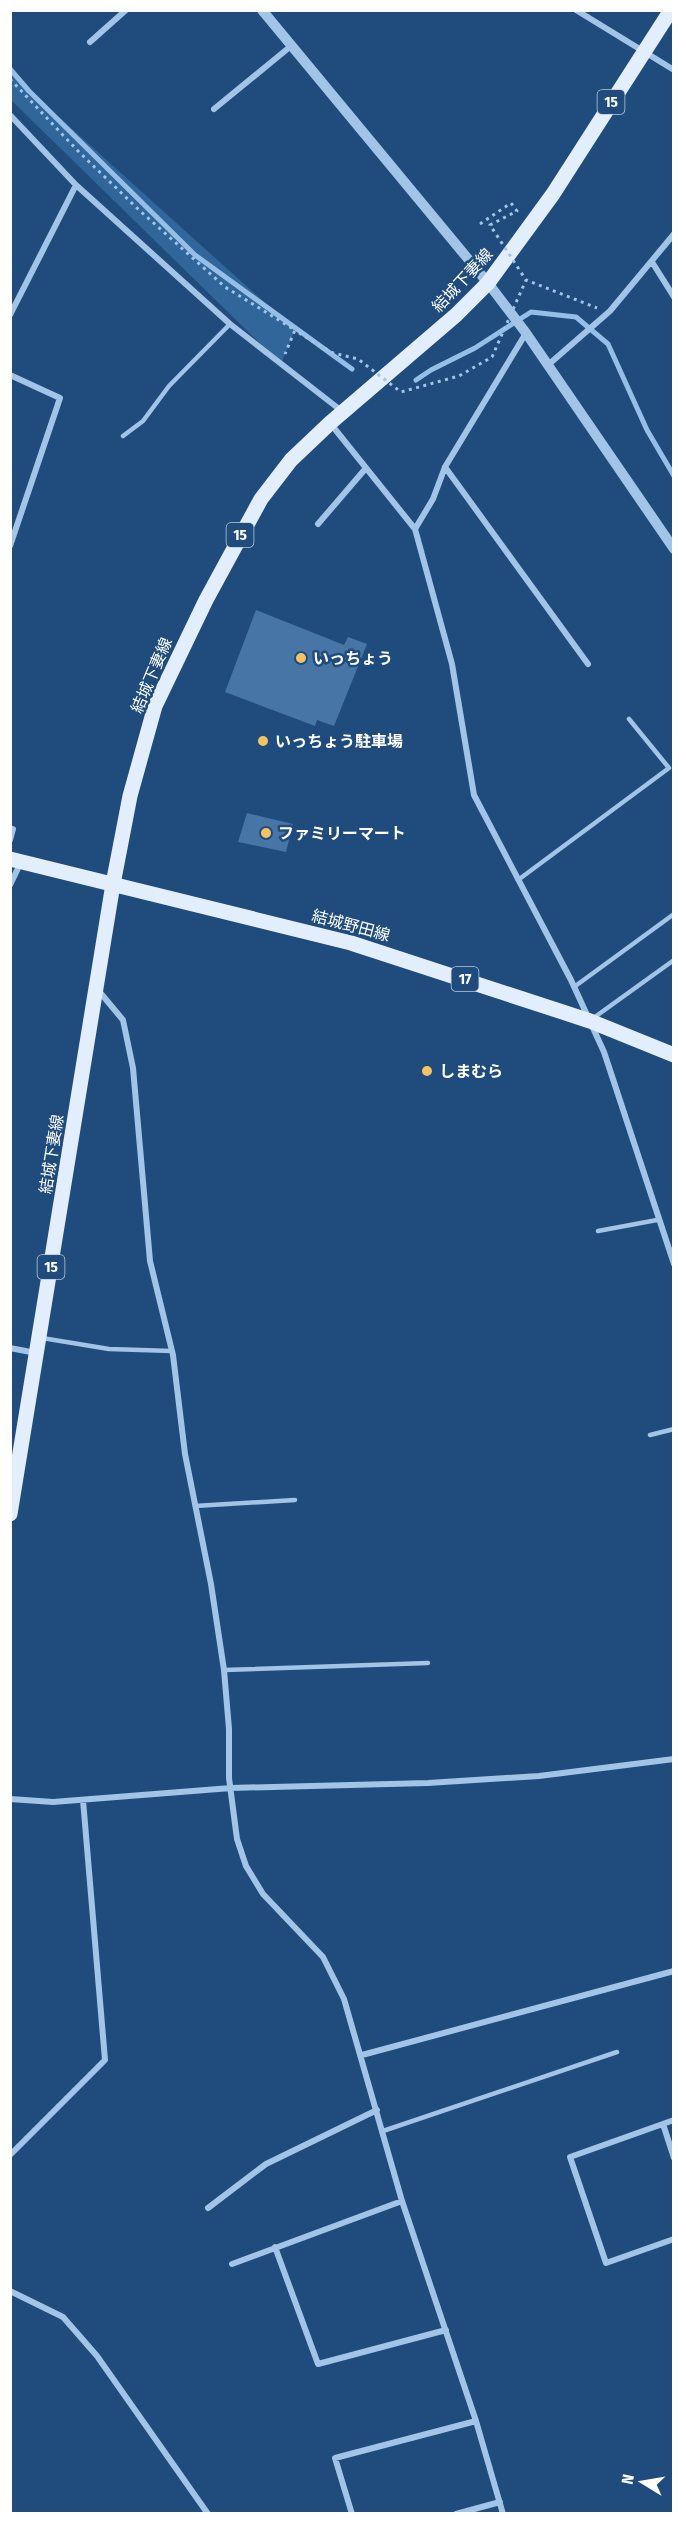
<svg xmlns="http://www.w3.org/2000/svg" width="684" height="2524" font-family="'Fira Sans Condensed','Noto Sans JP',sans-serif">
  <rect width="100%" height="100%" fill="#1f4c7c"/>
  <path fill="#31669b" d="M10,73L295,330L281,364L11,100Z"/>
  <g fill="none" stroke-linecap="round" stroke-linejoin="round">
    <path stroke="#95bfe9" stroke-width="5" d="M10,69L29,91L195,255L352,369
      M416,380L431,370L475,348L531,312L576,317L608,344L647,430L674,476"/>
  </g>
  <path fill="#4776a6" d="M256,610L344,645L348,637L367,644L334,726L317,720L315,726L225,692Z
    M247,813L293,824L286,852L238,842Z"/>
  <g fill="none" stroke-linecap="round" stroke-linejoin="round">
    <path stroke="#a1c4e7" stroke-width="3" stroke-dasharray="3 4.5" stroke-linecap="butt" d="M10,79L79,152L138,209L225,287L295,330L285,354"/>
    <path stroke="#a1c4e7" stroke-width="4.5" d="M123,436L143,421L169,386L230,324
      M518,880L669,768L629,719
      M574,987L674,914
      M592,1019L674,960
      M598,1231L657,1220
      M42,1338L109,1349L172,1351
      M650,1435L674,1429
      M195,1506L295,1500
      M224,1670L428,1663
      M383,2131L617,2052"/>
    <path stroke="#a1c4e7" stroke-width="6" d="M576,10L674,70
      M90,42L126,10
      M214,109L291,46
      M10,115L76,185L230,324L343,412
      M652,262L674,297
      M10,315L76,185
      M548,365L610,311L674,234
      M10,375L60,398L10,546
      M330,423L415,529L452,664L474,795L571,980L604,1052L674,1264
      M445,467L588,664
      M318,524L366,468
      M415,529L433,499L445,467L526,333
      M10,828L13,829L10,840
      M10,885L21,862
      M98,990L123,1020L133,1068L150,1261L173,1355L185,1454L211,1584L224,1670L229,1729V1778L237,1839L246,1866L263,1894L323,1957L344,1999L402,2201L476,2421L503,2514
      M10,1348L36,1353
      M10,1799L53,1802L231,1788L428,1783L539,1776L674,1759
      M362,2055L674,1971
      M674,2120L570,2157L606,2263L674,2239
      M663,2124L674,2158
      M10,2155L105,2060L83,1800
      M208,2208L266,2164L377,2110
      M275,2247L318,2364L446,2330
      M232,2264L402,2201
      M10,2291L63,2317L97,2356L208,2514
      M352,2514L335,2458L476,2421
      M456,2514L500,2502"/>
    <path stroke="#a1c4e7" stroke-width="10" d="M262,10L488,283L526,333L674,549"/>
    <path stroke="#e3eefd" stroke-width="15" d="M10,859L351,943L590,1021L674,1055
      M10,1514L113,884L130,796L155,706L206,600L261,499L291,460L330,423L456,315L488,283L553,194L671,10"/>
    <path stroke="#a1c4e7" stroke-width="3" stroke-dasharray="3 4.5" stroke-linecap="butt" d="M480,224L511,203L517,211L490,225L526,280L597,308
      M299,333L333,353L358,359L401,392L459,376L492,357L526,280"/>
  </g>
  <g fill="#f5c461" stroke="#1f4c7c" stroke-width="2">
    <circle cx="301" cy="658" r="6"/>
    <circle cx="263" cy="741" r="6"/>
    <circle cx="266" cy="833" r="6"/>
    <circle cx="427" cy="1071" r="6"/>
  </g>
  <g text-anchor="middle" stroke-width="5" stroke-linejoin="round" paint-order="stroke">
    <g fill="#1f4c7c" stroke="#bcc9d8" stroke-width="1.5">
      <rect x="597.5" y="90" width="27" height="24" rx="4.5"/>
      <rect x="226.5" y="523" width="27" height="24" rx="4.5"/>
      <rect x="451.5" y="967" width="27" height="24" rx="4.5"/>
      <rect x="37.5" y="1255" width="27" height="24" rx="4.5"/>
    </g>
    <g font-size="15" font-weight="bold" fill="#fff">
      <text x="611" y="107">15</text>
      <text x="240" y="540">15</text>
      <text x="465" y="984">17</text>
      <text x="51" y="1272">15</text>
    </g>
    <g font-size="16" fill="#fff" stroke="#1f4c7c">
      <text transform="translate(462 280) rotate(-47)" y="6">結城下妻線</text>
      <text transform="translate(151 675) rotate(-67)" y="6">結城下妻線</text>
      <text transform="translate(351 925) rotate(15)" y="6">結城野田線</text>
      <text transform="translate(51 1154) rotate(-81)" y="6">結城下妻線</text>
    </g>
    <g font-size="16" font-weight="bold" fill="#fff" stroke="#1f4c7c" text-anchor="start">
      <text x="313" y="664">いっちょう</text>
      <text x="275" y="747">いっちょう駐車場</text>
      <text x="278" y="839">ファミリーマート</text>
      <text x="439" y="1077">しまむら</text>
    </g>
  </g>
  <rect width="684" height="2524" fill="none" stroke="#ffffff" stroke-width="24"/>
  <g transform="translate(642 2482) rotate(281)" stroke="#1f4c7c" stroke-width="4.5" paint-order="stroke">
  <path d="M0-4.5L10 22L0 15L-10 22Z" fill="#ffffff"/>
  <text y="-9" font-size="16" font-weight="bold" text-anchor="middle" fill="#ffffff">N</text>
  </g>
</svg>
